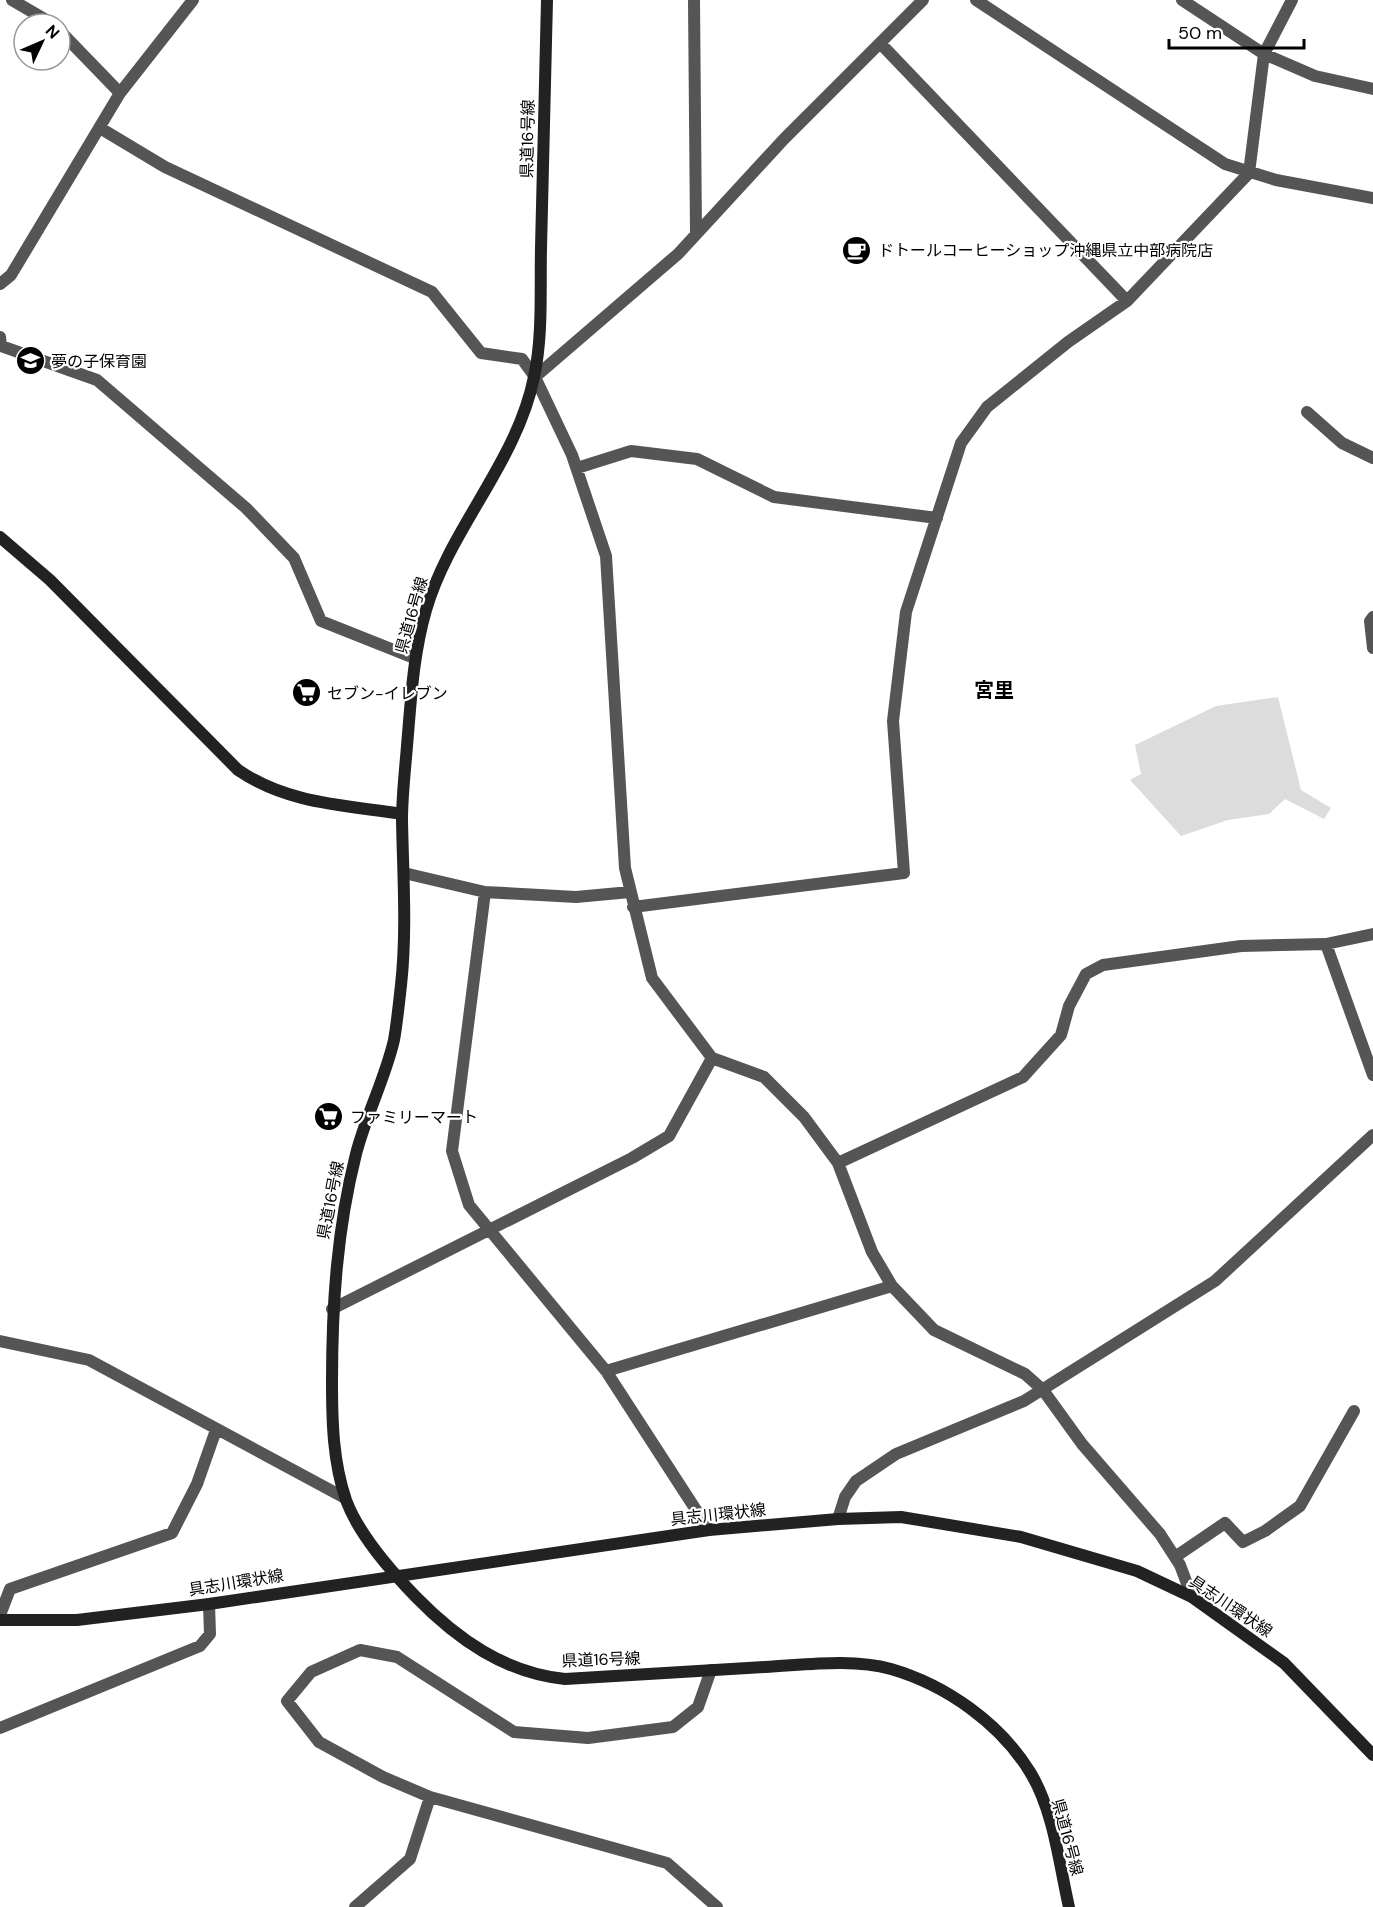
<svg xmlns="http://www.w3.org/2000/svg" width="1373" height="1907" font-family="'DM Sans','Noto Sans JP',sans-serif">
  <rect width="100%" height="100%" fill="#fff"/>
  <path fill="#dcdcdc" d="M1278,697L1301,790L1331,808L1324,819L1285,799L1269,814L1228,820L1181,836L1130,780L1141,774L1135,745L1216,706Z"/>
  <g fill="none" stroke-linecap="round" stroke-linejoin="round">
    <path stroke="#555" stroke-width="12" d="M12,0L53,24
      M694,0L696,233
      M976,0L1225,164L1276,180L1373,198
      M1182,0L1264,54L1315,76L1373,89
      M60,31L120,93
      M880,43L1127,301
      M100,128L165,167L432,292L481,353L522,359L535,377L572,455L606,556L625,868L652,978L712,1058L764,1077L804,1117L838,1163L872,1252L892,1286L934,1330L1025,1374L1043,1390L1082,1444L1160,1534L1180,1565L1192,1597
      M0,284L11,275L120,93L193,0
      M0,337L1,346L97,380L246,508L294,558L321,621L414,658
      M535,377L678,254L784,139L923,0
      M1307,412L1342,443L1373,458
      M577,468L631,451L697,459L774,497L937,518
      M1373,617L1370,621L1373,648
      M404,873L485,892L576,897L630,892
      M485,892L452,1151L469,1205L606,1371L709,1530
      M633,907L904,873L893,721L906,612L961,443L987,407L1068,342L1127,301L1249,173L1264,54L1292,0
      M1326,944L1373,1075
      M838,1163L1023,1077L1061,1035L1069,1006L1086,974L1103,965L1241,946L1326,944L1373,934
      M332,1309L632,1158L669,1136L712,1058
      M0,1341L89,1360L345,1498
      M606,1371L892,1286
      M838,1519L845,1497L856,1481L896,1454L1024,1401L1215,1281L1373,1135
      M1175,1557L1225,1523L1243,1542L1265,1531L1300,1506L1354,1411
      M0,1615L10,1589L172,1533L197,1484L216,1430
      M711,1670L698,1707L673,1727L588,1738L514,1732L397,1657L360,1650L311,1672L287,1701L319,1742L383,1777L430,1797L667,1863L717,1907
      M0,1728L200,1646L210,1634L209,1604
      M355,1907L410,1859L430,1797"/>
    <path stroke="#222" stroke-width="12" d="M547,0C545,83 543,166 541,248C540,290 543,336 534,377C517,462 450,528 426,610C413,655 411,700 407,746C405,771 402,796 402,820C403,875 407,931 401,985C399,1003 397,1023 394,1040C385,1079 366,1115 356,1154C337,1229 332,1304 332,1382C332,1422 333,1462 346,1500C359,1535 390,1570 416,1597C457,1639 505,1673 565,1679C632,1675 698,1671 765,1667C805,1665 851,1658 891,1669C946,1685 1000,1723 1030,1772C1054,1811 1059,1864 1069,1907
      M0,537L50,580L238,770C288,804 344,805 402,814
      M0,1620H77L209,1604L709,1530L838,1519L901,1517L1021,1537L1137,1571L1192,1597L1284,1663L1373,1755"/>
  </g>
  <defs>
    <symbol id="cafe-disc" viewBox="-11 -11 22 22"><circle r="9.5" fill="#000" stroke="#fff"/><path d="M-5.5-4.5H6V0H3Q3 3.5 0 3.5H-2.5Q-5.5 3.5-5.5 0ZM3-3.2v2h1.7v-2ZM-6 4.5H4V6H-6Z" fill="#fff"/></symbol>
    <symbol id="school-disc" viewBox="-11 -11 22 22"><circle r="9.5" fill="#000" stroke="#fff"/><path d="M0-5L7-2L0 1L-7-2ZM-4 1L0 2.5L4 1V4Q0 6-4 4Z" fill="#fff"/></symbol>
    <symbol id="supermarket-disc" viewBox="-11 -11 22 22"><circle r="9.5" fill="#000" stroke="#fff"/><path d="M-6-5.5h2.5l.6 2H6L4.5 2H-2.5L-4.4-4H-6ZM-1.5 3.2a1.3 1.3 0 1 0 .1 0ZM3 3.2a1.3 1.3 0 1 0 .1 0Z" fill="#fff"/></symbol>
  </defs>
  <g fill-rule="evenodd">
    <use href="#cafe-disc" x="840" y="234" width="33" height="33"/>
    <use href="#school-disc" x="14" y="344" width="33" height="33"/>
    <use href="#supermarket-disc" x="290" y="676" width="33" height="33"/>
    <use href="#supermarket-disc" x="312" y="1100" width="33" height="33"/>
  </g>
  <g text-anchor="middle" stroke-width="4.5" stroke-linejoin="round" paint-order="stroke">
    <g font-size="16" fill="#000" stroke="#fff">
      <text transform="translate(527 139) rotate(-89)" y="6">県道16号線</text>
      <text transform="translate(411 615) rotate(-74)" y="6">県道16号線</text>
      <text transform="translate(330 1200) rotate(-79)" y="6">県道16号線</text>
      <text transform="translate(718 1514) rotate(-6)" y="6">具志川環状線</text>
      <text transform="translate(236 1582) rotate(-9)" y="6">具志川環状線</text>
      <text transform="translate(1231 1606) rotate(34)" y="6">具志川環状線</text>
      <text transform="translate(601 1659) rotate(-2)" y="6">県道16号線</text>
      <text transform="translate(1068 1837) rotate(75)" y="6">県道16号線</text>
    </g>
    <g font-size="16" fill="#000" stroke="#fff" text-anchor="start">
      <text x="878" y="256">ドトールコーヒーショップ沖縄県立中部病院店</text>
      <text x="51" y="367">夢の子保育園</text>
      <text x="327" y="699">セブン-イレブン</text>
      <text x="350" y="1123">ファミリーマート</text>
    </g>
    <g font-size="20" font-weight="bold" fill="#000" stroke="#fff">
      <text x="994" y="697">宮里</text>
    </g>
  </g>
  <g transform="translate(42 42) rotate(46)"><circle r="28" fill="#ffffff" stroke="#999999" stroke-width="1.5"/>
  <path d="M0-4.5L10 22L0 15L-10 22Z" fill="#000000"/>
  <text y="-9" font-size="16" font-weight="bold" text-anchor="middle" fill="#000000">N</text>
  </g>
  <path d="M1169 39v9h135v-9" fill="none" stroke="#000000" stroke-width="3"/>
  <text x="1178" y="39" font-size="18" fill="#000000" stroke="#ffffff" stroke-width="4.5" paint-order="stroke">50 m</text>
</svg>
